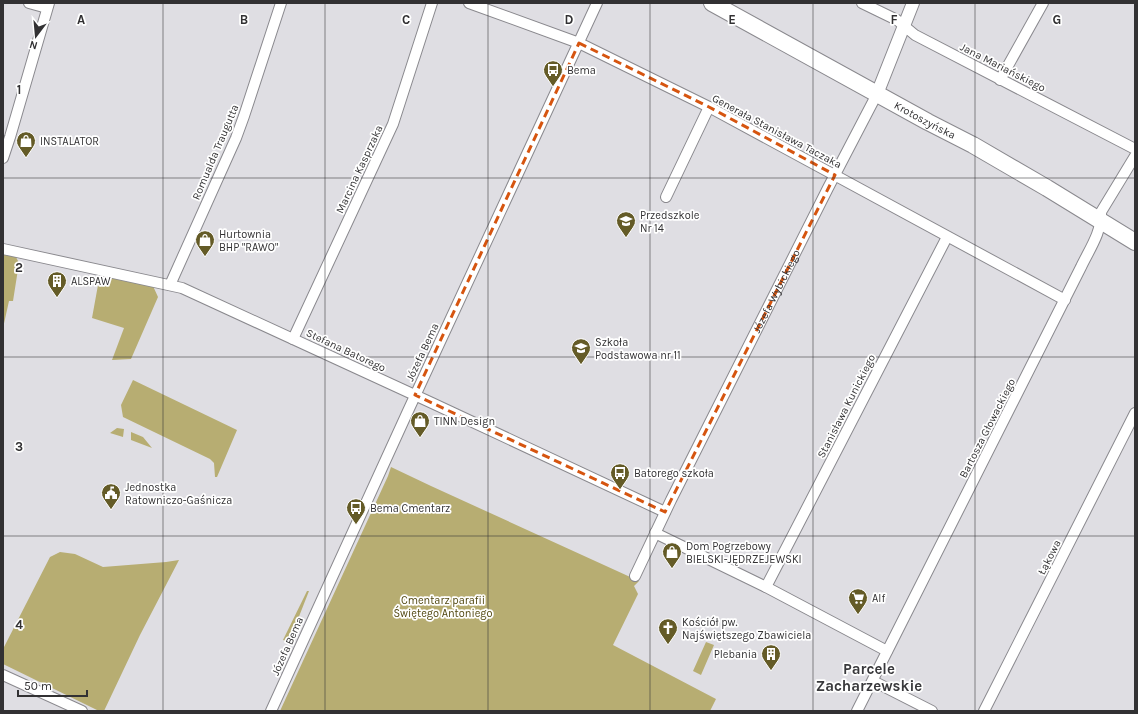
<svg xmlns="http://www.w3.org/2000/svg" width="1138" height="714" font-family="Karla,sans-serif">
  <rect width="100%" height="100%" fill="#dfdee3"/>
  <path fill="#b7ad72" d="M3,254L16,257L19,263L13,301H9L3,328Z
    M100,274L153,286L158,297L131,359L112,360L124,328L92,318Z
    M133,380L237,430L217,477H215L214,463L210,459L123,417L121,405Z
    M117,428L124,429L123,437L110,433Z
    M131,432L143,437L152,448L131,440Z
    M391,467L431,486L639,581L634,586L638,594L613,645L716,699L710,711H280L388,476Z
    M60,552L75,554L103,567L166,562L179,560L140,635L104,711H99L3,664V649L50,557Z
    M307,591H309L289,642L283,640Z
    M706,642L714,645L701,675L693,671Z"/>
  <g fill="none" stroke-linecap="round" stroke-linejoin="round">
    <defs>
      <g id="minor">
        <path d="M29,3L47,8"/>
        <path d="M469,3L579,43L709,107L1065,300"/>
        <path d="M862,3L897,20L915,35L1135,149"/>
        <path d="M1000,80L1043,3"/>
        <path d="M3,158L10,137L49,3"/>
        <path d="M666,197L709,107"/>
        <path d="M3,249L182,288L432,403L665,512"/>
        <path d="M170,285L236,138L244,116L281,3"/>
        <path d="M293,339L393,124L432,3"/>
        <path d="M655,533L766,587L887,651"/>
        <path id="s1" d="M635,576L671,500L828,188L877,94"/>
        <path d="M766,587L947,237"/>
        <path d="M3,675L82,711"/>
        <path d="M873,681L932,711"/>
        <path d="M271,711L408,411L597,3"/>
        <path d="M857,711L1081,267C1089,250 1102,232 1101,212L1135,156"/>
        <path d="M984,711L1135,413"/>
      </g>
      <path id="tertiary" d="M877,94L913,3"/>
      <g id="primary">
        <path id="s2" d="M712,3L928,122L973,145L1047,188L1135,242"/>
      </g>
    </defs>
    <use href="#minor" stroke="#8a898e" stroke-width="12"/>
    <use href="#tertiary" stroke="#8a898e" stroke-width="14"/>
    <use href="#primary" stroke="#8a898e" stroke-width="18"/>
    <use href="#minor" stroke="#fff" stroke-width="10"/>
    <use href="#tertiary" stroke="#fff" stroke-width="12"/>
    <use href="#primary" stroke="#fff" stroke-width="16"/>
  </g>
  <path fill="none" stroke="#d65510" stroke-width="3" stroke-dasharray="8 5" stroke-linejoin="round" d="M579,43L709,107L835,175L665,512L415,395Z"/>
  <path fill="none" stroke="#323133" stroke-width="1" stroke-opacity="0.55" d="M163,3V711M325,3V711M488,3V711M650,3V711M813,3V711M975,3V711M3,178H1135M3,357H1135M3,536H1135"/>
  <defs>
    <symbol id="bus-pin" viewBox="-11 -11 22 30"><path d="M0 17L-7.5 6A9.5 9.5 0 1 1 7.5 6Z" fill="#645b27" stroke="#fff"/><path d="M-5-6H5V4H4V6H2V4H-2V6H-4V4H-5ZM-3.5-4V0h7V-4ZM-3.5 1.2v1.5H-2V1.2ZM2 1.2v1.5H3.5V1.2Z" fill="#fff"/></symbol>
    <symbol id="shop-pin" viewBox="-11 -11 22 30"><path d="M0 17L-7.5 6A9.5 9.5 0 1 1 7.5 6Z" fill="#645b27" stroke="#fff"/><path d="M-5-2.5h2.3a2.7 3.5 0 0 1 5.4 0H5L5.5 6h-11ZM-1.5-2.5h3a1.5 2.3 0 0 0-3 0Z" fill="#fff"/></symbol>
    <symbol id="school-pin" viewBox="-11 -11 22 30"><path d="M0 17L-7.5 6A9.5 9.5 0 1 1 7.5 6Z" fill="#645b27" stroke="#fff"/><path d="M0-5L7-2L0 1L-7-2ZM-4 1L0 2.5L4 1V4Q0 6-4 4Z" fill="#fff"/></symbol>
    <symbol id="building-pin" viewBox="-11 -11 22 30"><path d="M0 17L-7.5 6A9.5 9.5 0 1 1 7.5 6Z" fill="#645b27" stroke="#fff"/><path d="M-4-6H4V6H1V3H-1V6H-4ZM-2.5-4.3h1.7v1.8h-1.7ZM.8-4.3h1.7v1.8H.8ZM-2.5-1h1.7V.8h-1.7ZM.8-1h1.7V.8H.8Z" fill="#fff"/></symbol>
    <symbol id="civic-pin" viewBox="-11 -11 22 30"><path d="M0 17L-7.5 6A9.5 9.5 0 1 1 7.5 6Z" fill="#645b27" stroke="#fff"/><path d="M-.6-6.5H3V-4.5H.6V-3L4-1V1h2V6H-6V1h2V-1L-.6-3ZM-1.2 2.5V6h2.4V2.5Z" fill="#fff"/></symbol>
    <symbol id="supermarket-pin" viewBox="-11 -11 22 30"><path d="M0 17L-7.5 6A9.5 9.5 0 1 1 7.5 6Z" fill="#645b27" stroke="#fff"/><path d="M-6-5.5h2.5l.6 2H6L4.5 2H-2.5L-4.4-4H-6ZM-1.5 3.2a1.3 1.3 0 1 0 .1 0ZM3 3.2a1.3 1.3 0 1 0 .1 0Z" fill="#fff"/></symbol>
    <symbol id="church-pin" viewBox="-11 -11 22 30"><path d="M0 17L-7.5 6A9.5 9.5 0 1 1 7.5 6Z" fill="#645b27" stroke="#fff"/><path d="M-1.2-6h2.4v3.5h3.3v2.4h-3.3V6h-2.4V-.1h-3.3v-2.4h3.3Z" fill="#fff"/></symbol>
  </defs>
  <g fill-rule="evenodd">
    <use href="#bus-pin" x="542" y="59" width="22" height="30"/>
    <use href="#shop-pin" x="15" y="130" width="22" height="30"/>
    <use href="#school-pin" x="615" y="210" width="22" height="30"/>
    <use href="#shop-pin" x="194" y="229" width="22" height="30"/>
    <use href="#building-pin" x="46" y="270" width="22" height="30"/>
    <use href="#school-pin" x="570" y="337" width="22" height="30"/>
    <use href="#shop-pin" x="409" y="410" width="22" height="30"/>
    <use href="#bus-pin" x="609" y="462" width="22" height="30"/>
    <use href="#civic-pin" x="100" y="482" width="22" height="30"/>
    <use href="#bus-pin" x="345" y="497" width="22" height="30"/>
    <use href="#shop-pin" x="661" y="541" width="22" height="30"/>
    <use href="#supermarket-pin" x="847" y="587" width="22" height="30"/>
    <use href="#church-pin" x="657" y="617" width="22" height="30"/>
    <use href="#building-pin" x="760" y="643" width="22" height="30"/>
  </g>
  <g text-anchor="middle" stroke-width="3.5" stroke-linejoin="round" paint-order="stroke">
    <g font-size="11" fill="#323133" stroke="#fff">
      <text transform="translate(1003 67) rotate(27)" y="4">Jana Mariańskiego</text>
      <text dy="4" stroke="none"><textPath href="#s2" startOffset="243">Krotoszyńska</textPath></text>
      <text transform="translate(777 131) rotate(28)" y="4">Generała Stanisława Taczaka</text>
      <text transform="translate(215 152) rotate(-67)" y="4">Romualda Traugutta</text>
      <text transform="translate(359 169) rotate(-65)" y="4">Marcina Kasprzaka</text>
      <text dy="4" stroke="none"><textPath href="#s1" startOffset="318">Józefa Wybickiego</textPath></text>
      <text transform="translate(346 350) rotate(25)" y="4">Stefana Batorego</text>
      <text transform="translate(422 352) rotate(-65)" y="4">Józefa Bema</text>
      <text transform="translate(846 406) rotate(-63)" y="4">Stanisława Kunickiego</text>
      <text transform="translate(987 428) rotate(-63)" y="4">Bartosza Głowackiego</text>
      <text transform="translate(1049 557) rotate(-63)" y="4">Łąkowa</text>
      <text transform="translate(287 646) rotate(-66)" y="4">Józefa Bema</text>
    </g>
    <g font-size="11" fill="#323133" stroke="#fff" text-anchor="start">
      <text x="567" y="74">Bema</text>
      <text x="40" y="145">INSTALATOR</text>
      <text x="640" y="219">Przedszkole<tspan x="640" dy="13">Nr 14</tspan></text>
      <text x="219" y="238">Hurtownia<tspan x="219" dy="13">BHP "RAWO"</tspan></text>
      <text x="71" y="285">ALSPAW</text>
      <text x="595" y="346">Szkoła<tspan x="595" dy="13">Podstawowa nr 11</tspan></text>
      <text x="434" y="425">TINN Design</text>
      <text x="634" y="477">Batorego szkoła</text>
      <text x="125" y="491">Jednostka<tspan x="125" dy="13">Ratowniczo-Gaśnicza</tspan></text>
      <text x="370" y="512">Bema Cmentarz</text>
      <text x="686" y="550">Dom Pogrzebowy<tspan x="686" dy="13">BIELSKI-JĘDRZEJEWSKI</tspan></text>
      <text x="872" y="602">Alf</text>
      <text x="682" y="626">Kościół pw.<tspan x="682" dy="13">Najświętszego Zbawiciela</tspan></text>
      <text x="757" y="658" text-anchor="end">Plebania</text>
    </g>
    <g font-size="11" fill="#524811" stroke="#fff">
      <text x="443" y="604">Cmentarz parafii<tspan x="443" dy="13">Świętego Antoniego</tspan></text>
    </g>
    <g font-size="15" font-weight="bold" fill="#39393c" stroke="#fff">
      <text x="869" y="674">Parcele<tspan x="869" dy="17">Zacharzewskie</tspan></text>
    </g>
  </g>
  <g font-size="13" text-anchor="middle" font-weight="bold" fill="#323133" stroke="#fff" stroke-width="3.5" stroke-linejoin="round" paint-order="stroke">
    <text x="81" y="24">A</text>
    <text x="244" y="24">B</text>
    <text x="406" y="24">C</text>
    <text x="569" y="24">D</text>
    <text x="732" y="24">E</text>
    <text x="894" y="24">F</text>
    <text x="1057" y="24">G</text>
    <text x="19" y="94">1</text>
    <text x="19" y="272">2</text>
    <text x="19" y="451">3</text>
    <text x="19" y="629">4</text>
  </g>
  <rect width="1138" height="714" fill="none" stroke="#323133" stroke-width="8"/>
  <g transform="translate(36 36) rotate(196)" stroke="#ffffff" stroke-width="3" paint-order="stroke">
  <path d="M0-3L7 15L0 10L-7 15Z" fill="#323133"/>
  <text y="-6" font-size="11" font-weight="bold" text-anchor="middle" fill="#323133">N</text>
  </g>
  <path d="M18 690v6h69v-6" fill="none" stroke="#323133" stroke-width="2"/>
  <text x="24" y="690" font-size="12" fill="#323133" stroke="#ffffff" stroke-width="3" paint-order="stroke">50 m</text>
</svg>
